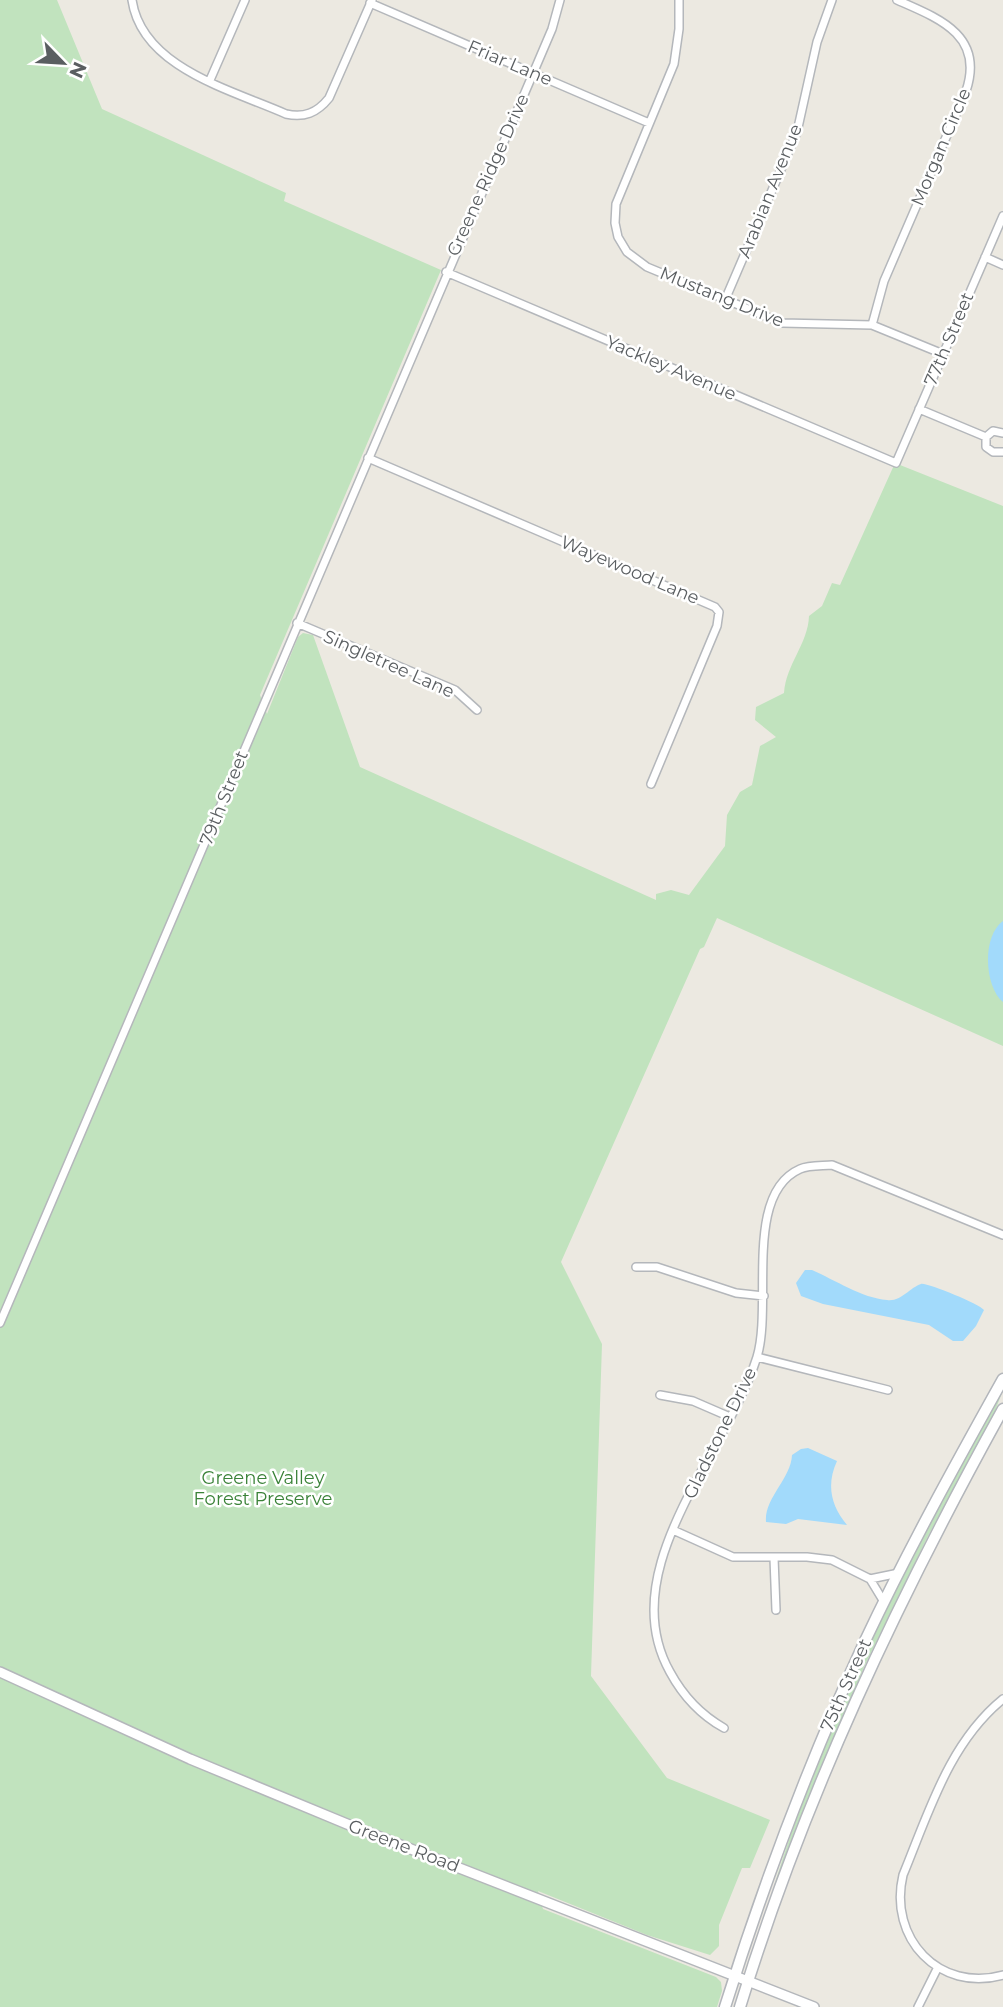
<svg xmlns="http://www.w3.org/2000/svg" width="1003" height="2007" font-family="Montserrat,sans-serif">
  <rect width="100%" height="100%" fill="#ece9e1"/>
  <path fill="#c1e3be" d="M0,0H57L102,109L286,193L284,201L441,270L260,695L267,714L298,637L303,633L313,635L360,767L656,900V894L671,890L689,895L725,846L727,815L740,792L752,785L760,746L776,737L755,720L756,707L784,693C786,664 808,644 809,616L822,606L832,583L840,585L895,463L1003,506V1046L717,918L704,947L700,949L561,1262L602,1344L591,1676L667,1778L770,1820L750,1868H742L719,1925V1946L710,1955L647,1935L538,1891L543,1909L716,1977L721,1982L722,1991L717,2007H0Z
    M1003,1390L992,1419L928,1536L864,1667L774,1886C828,1711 914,1549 1003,1390Z"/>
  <path fill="#a2dafb" d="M1003,921V1002C984,986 982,936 1003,921Z
    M805,1270H812C835,1280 862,1298 887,1300C901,1302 909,1288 921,1284C926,1282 979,1304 984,1310L976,1326L963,1341H953L929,1325L823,1304L801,1296L796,1283Z
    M808,1448L837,1461C826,1485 831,1506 847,1525L798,1519L786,1524L766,1522C764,1498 791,1479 792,1455L801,1449Z"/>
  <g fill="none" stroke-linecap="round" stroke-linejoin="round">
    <defs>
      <path id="minor" d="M132,0C142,68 232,90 286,114C304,118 317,113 329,98L372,0
        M679,0V29L674,64L616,204L615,223L618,237L627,252L647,267L782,323L872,325L943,354
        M370,3L649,123
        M210,80L245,0
        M985,257L1003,265
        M446,272L896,463L1003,216
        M725,300L797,132L817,42L832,0
        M872,325L884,281L966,91C985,35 938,18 897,0
        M919,409L986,437
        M986,437V447L993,452H1003
        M986,437L993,431L1003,433
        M368,458L715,607L719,612L717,626L651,784
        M297,623L455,690L477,710
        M636,1267H657L736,1293L764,1296
        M0,1323L552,29L560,0
        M757,1357L888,1390
        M660,1395L693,1401L730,1417
        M673,1530L733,1557H807L832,1560L870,1579L884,1602
        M774,1558L776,1610
        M870,1579L899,1573
        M1003,1699C949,1743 929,1812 903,1875C888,1938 939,1993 1003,1975
        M724,1728C699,1714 683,1696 670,1672C612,1569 727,1453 757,1357C773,1305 743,1194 800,1169C809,1165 822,1166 832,1165L1003,1235
        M918,2007L937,1969"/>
      <path id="tertiary" d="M0,1672L190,1759L347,1824L814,2007"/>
      <path id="secondary" d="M725,2007C764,1882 810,1760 865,1641C907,1552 955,1465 1003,1379
        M740,2007C804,1797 897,1601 1003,1409"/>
    </defs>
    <use href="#minor" stroke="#b4b7bb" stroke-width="10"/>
    <use href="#tertiary" stroke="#b4b7bb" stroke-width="12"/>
    <use href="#secondary" stroke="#b3b6bb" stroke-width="13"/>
    <use href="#minor" stroke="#fff" stroke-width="7"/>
    <use href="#tertiary" stroke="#fff" stroke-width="9"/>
    <use href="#secondary" stroke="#fff" stroke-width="10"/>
  </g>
  <g text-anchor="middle" stroke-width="5" stroke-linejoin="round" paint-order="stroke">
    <g font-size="18" fill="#5a5e61" stroke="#fff">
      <text transform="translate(510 63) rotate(23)" y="6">Friar Lane</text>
      <text transform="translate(941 147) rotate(-67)" y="6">Morgan Circle</text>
      <text transform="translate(488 175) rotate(-66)" y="6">Greene Ridge Drive</text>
      <text transform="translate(770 191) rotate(-68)" y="6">Arabian Avenue</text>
      <text transform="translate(722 297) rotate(22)" y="6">Mustang Drive</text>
      <text transform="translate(949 339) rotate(-67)" y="6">77th Street</text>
      <text transform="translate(671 368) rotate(23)" y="6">Yackley Avenue</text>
      <text transform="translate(630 570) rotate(23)" y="6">Wayewood Lane</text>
      <text transform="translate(389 664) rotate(24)" y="6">Singletree Lane</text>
      <text transform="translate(224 798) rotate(-68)" y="6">79th Street</text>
      <text transform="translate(720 1433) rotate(-64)" y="6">Gladstone Drive</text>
      <text transform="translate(846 1685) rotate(-66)" y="6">75th Street</text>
      <text transform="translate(404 1846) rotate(21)" y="6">Greene Road</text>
    </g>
    <g font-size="18" fill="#3a8238" stroke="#fff">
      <text x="263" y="1484">Greene Valley<tspan x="263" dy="21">Forest Preserve</tspan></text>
    </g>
  </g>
  <g transform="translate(63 63) rotate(115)" stroke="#ffffff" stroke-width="5" paint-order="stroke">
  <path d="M0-5L12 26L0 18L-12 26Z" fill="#5a5e61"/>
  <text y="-10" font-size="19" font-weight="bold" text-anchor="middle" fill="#5a5e61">N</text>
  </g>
</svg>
